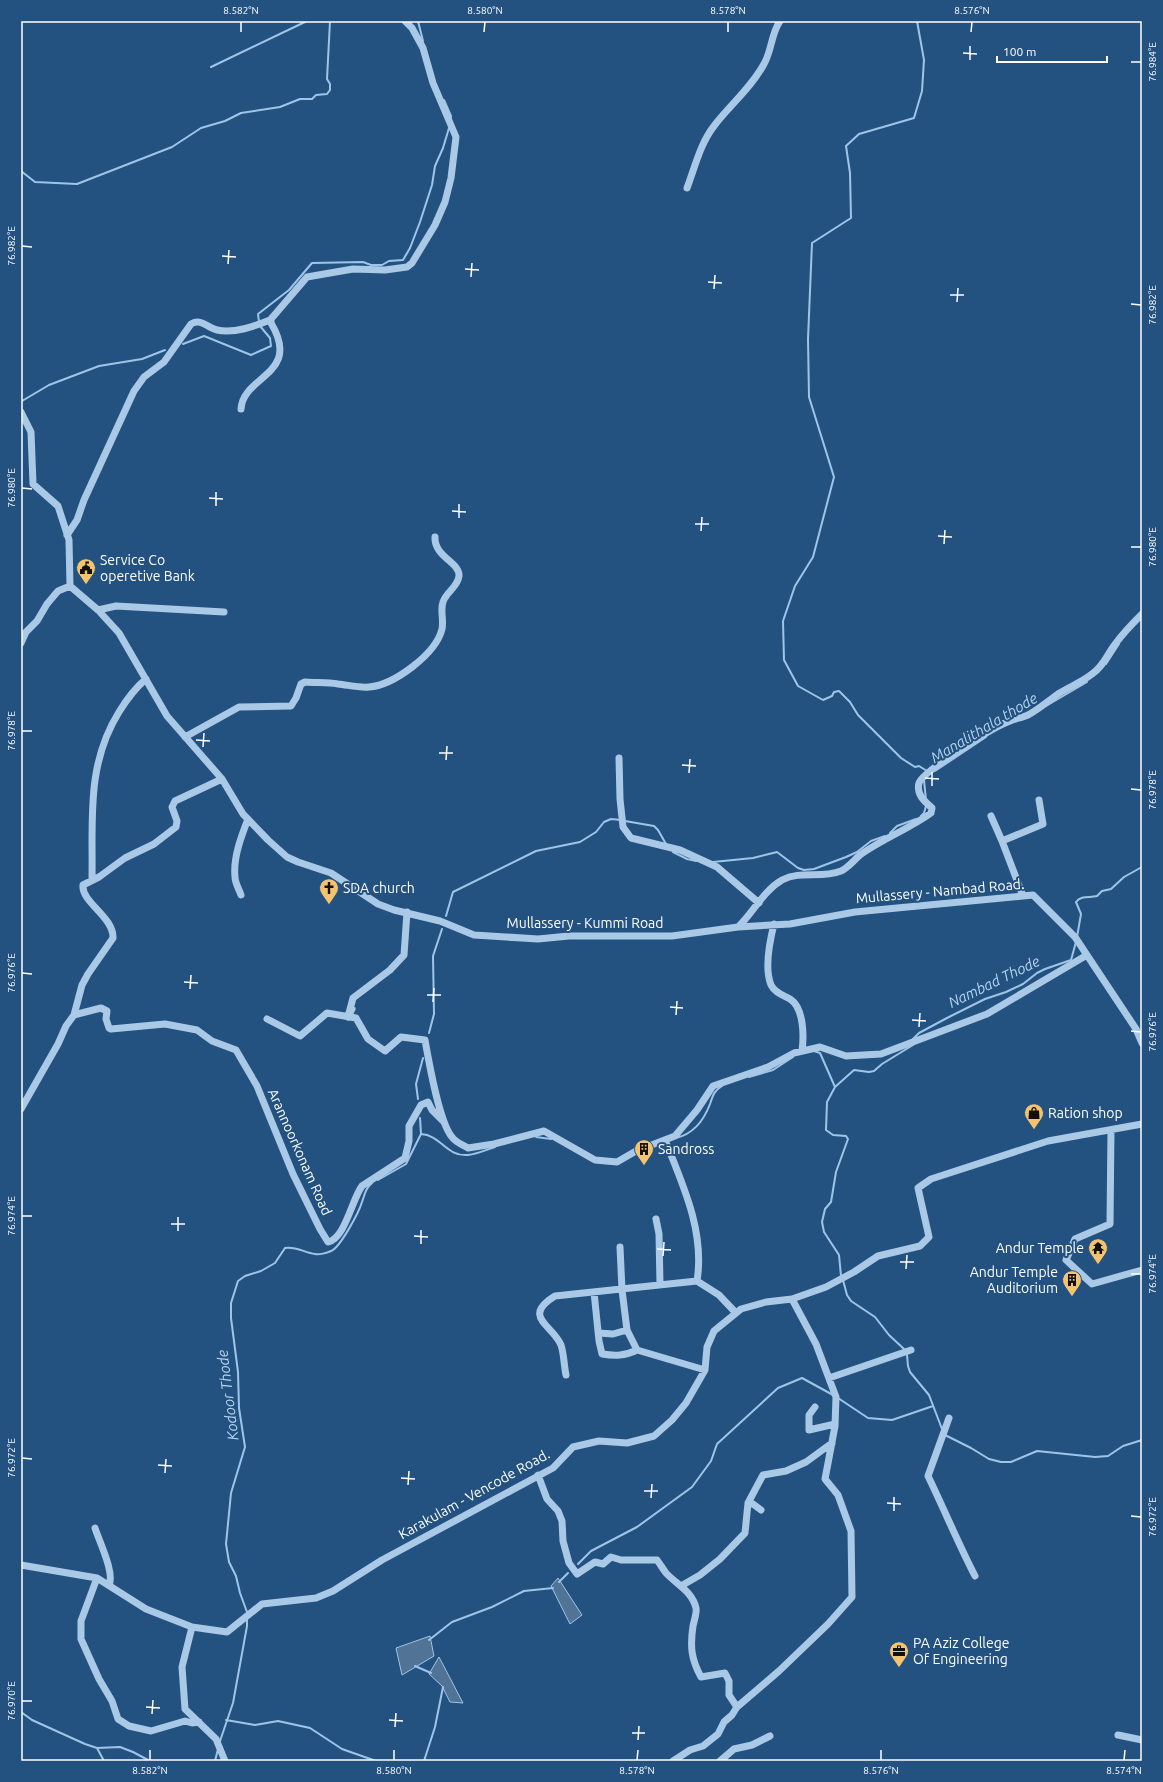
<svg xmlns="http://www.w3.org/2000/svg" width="1163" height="1782" font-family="Ubuntu,sans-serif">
  <rect width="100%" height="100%" fill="#235281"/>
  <path fill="#517395" stroke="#9ec5e8" d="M558,1578L582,1615L570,1624L551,1586Z
    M430,1636L434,1656L402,1675L396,1648Z
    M439,1657L463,1703L450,1702L442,1686L429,1674Z"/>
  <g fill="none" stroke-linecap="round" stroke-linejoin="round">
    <path stroke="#9ec5e8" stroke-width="2" d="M418,21L423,41
      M917,21L924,60L922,91L914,118L859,134L846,146L850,173L851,218L812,243L808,339L809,397L834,477L813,557L795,586L783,621L784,660L798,686L823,700L832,696L834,692L839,691L850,702L858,715L901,758L915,767L919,766L927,771
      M211,67L307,21
      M444,100L451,116V120
      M21,171L35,182L77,184L172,147L201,128L225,121L241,113L280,107L300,99H312L316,95L327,94L330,90V84L327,79L330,21
      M259,322L258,314L289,290L312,263L363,262L371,265H382L389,261L403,260L410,248L420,222L432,185L435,166L443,148L449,128
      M183,344L204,336L251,355L271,346L270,338L260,326
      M22,401L49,385L99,366L142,359L165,350
      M1106,664L1119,644
      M1046,706L1087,682
      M935,771L986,737
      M924,780L926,800
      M921,816L924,813L926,806
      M625,821L654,826L658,830L666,844
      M890,833L897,826L916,819
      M673,852L687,859L696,861
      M713,862L753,858L777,852L798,868L804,870L814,869L846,857L857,852L871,841L885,836
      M446,916L453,892L536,851L580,842L596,832L604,822L611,819L621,820
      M1077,937L1081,914L1076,902C1081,895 1090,898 1097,896L1102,891L1111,889L1124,877L1142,867
      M429,1033L434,1014L433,956L442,929
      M913,1039L919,1033L947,1018L985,999L1006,992L1023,984L1037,973L1045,969L1071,960L1076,942
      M814,1051L820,1053L835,1087L854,1070L869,1072L874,1071L882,1064L913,1045
      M749,1077L773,1070L793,1057
      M835,1087L827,1102L826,1130L833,1135L846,1136L848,1139L836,1172L831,1202L825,1209L822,1222L824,1232L839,1255L841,1276
      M418,1099L416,1084L423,1058
      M420,1118L421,1134
      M536,1137L551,1139
      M676,1138C693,1134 704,1120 710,1104C713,1095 714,1091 722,1086
      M378,1180L406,1164L421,1134C441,1135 446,1157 468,1155C477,1154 486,1150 495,1147
      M843,1280L847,1295L851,1301L875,1317L889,1335L904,1349L907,1355L908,1366L910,1372L929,1395L942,1429
      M838,1398L868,1418L892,1420L933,1406
      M945,1435L971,1448L989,1459L1001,1462H1011L1037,1451L1095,1457L1108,1456L1123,1446L1142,1440
      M578,1564L591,1551L637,1527L692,1487L711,1461L717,1444L778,1388L802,1378L833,1395
      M559,1582L568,1573
      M247,1612L240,1593L236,1576L229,1562L226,1544L231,1493L245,1447L239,1408L238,1372L231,1318V1303L238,1281L245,1276L261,1271L275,1263L285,1248C296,1246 305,1253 315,1254C319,1255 327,1253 331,1251C340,1248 359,1212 362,1202C365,1194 365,1189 372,1183
      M429,1640L452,1622L492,1607L524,1591L553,1588
      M415,1666L431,1673
      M21,1712L32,1720L85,1744L97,1748L120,1747L133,1752L150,1761
      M226,1720L255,1725L278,1721L310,1728L342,1749L376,1761
      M220,1741L233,1703L247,1626V1619
      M97,1748L104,1761
      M215,1761L218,1749
      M424,1761L435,1727L443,1687"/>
    <path stroke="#aac9e7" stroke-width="7" d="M687,188C695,167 700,144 714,126C730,105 751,88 764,64C772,50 771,34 780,21
      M241,409C243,375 302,375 271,323V319L307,277L353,269L385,270L407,267L412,263L435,225L445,202L451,178L456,137L433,83L423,48L412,28L405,21
      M21,412L31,432L33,484L58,506L69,540L70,586L98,610L119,633L167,716L222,779L243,814L268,840L287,857L298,862L331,873L378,904L394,910L440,921L474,935L538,939L569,936H672L738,927C753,913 763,891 782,880C801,870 821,879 841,871C848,868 854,860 860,855C882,839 909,829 931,813L932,808C924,801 916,794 919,783C923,771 991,729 1005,723C1013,719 1021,718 1028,715C1039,709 1048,701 1058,694C1069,687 1082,682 1092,674C1104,666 1107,654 1116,643C1124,632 1133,623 1142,614
      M67,535L77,520L84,500L134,391L144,377L164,362L191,324C202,318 207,328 217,330C234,334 255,326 270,320
      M98,610L116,606L224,612
      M21,643L26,632L37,621L47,604L58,591L70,586
      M185,737L239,707L291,706L296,698L301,684L305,682C316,683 327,682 338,684C348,685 359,688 369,687C394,685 436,654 442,629C444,620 440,610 443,602C446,592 458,587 459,576C460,562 434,557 435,537
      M619,758L620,799L623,827L631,838L680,850L717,867L759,903
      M991,816L1002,841
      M92,879C93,820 86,765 119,712C127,699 134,689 146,679
      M241,895C239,889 235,883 235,877C233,858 241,837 248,819
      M1023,896L1002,841L1043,824L1039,800
      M774,924C770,940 764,968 771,985C775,993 783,995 790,999C804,1008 804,1036 802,1051
      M738,927L790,924L855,912L1033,895L1075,937L1136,1029L1142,1043
      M352,1009L348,1017L353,998L390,970L404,955L407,912
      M74,1015L101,1008L107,1011L106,1019L109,1028L111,1029L165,1024L197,1030L212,1041L236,1050L257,1086L293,1174L320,1229L328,1242C345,1239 352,1199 362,1186L405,1158L409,1141V1126L421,1105L428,1102L432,1110L444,1122
      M267,1019L300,1036L327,1013L356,1018L368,1039L385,1051L401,1037L425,1040C429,1062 439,1122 452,1137C455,1142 463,1145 468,1148L494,1144L544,1131L595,1160L617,1162L636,1151L675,1136L697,1110L713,1086L768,1067L794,1053L820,1047L846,1056L881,1054L987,1014L1087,955
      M21,1109L58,1044L66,1026L74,1015L82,985L88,974L113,938C114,917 81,902 83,885L99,877L125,858L154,844L176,827L177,821L172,807L175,801L222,779
      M1111,1130L1110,1224L1075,1239L1066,1260L1092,1284L1142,1270
      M656,1219L659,1234L660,1284
      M620,1247L622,1290L627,1330L637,1350
      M697,1281L719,1295L736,1313
      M594,1292L599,1341L602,1354C615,1356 625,1356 637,1350L705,1370
      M599,1333L613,1334L627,1330
      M566,1375C564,1366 564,1354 561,1345C553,1325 521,1317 555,1296L697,1281C705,1232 683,1185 665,1140
      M829,1378L911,1350
      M815,1407L809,1415V1430L835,1424
      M949,1418L928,1476C944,1509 958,1543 975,1576
      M538,1475L547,1499L558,1511L562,1521L563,1541L569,1563L577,1574L595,1562L603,1564L611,1557L621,1560H657C660,1564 663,1569 666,1573C676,1584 692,1591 696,1608C697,1613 694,1621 693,1626C690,1646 691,1659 701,1677L725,1673L729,1681V1695L737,1707
      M748,1503L753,1504L761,1510
      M95,1528C99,1541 115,1573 109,1585
      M21,1565L97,1578L146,1609L192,1627L227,1632L262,1604L316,1598L333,1591L382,1560L553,1468L573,1447L599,1441L627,1443L654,1436L672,1420L686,1403L705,1370L707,1347L714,1331L741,1309L766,1302L792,1299L826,1287L854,1272L878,1256L920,1246L929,1237L918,1188L931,1179L1048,1141L1142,1124
      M97,1578L81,1621V1639L99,1679L112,1701L118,1719L129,1726L151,1731L185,1721L192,1723L199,1722
      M681,1586L700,1575L720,1559L745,1533L748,1503L763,1475L786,1471L806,1462L832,1443
      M192,1627L182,1667L185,1709L216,1739L225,1761
      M1118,1735L1142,1740
      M673,1761L690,1750L703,1746L718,1734L724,1722L732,1715L737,1707L779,1671L828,1624L852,1597L851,1531L838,1495L825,1479L835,1426L836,1397L816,1344L792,1299
      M720,1761L734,1749L752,1745L770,1736"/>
  </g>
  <path fill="none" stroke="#fff" stroke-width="1.5" d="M241,32V22M484,32L485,22M728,32V22M971,32L972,22M963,53L977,54M970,60V46M1131,62H1141M22,246L32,247M222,256L236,257M228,264L229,250M465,269L479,270M471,277L472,263M708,282L722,283M714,289L715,275M950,295H964M957,302L958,288M1131,304L1141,305M22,488L32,489M209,498L223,499M216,506V492M452,511L466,512M459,518V504M695,524H709M701,531L702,517M938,536L952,537M944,544L945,530M1131,547H1141M22,731H32M196,740L210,741M203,747L204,733M439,753H453M446,760L447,746M682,765L696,766M689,773L690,759M925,778L939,779M932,786V772M1131,789L1141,790M22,973L32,974M184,982L198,983M190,989L191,975M427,995H441M433,1002L434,988M670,1007L683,1008M676,1015L677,1001M912,1020L926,1021M919,1027L920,1013M1131,1031L1141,1032M22,1216H32M171,1224H185M178,1231V1217M414,1236L428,1237M421,1244V1230M657,1249L671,1250M663,1256L664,1242M900,1262H914M906,1269L907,1255M1131,1274H1141M22,1458L32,1459M158,1465L172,1466M165,1473L166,1459M401,1478L415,1479M408,1485L409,1471M644,1491H658M651,1498L652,1484M887,1503L901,1504M894,1511V1497M1131,1516L1141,1517M22,1701H32M146,1707L160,1708M152,1714L153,1700M389,1720L403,1721M395,1727L396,1713M632,1733H645M638,1740L639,1726M150,1760V1750M394,1760V1750M637,1760L638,1750M881,1760V1750M1124,1760L1125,1750"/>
  <defs>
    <symbol id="civic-pin" viewBox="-11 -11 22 30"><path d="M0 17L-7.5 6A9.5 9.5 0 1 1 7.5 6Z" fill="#f3c46d" stroke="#235281"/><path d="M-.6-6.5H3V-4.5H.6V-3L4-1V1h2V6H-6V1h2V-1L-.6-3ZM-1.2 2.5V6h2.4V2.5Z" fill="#111"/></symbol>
    <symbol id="church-pin" viewBox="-11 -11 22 30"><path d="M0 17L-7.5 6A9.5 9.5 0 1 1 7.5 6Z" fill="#f3c46d" stroke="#235281"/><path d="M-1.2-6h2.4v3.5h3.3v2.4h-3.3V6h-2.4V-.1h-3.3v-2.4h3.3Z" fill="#111"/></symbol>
    <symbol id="shop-pin" viewBox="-11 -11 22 30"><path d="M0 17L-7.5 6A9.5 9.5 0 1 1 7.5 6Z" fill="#f3c46d" stroke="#235281"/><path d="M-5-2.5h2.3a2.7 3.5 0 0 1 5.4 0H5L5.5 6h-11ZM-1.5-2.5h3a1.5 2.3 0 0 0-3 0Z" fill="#111"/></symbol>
    <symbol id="building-pin" viewBox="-11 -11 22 30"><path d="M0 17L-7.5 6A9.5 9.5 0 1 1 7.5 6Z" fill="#f3c46d" stroke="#235281"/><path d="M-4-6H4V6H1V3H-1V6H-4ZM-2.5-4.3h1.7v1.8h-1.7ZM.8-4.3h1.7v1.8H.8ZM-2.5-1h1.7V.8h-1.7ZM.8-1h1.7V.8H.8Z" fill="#111"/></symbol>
    <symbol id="temple-pin" viewBox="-11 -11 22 30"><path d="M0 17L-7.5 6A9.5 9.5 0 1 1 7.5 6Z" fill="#f3c46d" stroke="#235281"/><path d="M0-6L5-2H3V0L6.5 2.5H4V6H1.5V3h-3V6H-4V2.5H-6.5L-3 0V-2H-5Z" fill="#111"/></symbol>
    <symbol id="office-pin" viewBox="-11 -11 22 30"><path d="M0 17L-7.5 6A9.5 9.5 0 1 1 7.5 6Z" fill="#f3c46d" stroke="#235281"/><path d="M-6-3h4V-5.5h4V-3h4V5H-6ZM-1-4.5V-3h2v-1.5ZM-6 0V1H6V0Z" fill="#111"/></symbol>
  </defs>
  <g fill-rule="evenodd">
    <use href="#civic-pin" x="75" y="557" width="22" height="30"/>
    <use href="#church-pin" x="318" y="877" width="22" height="30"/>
    <use href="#shop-pin" x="1023" y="1102" width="22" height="30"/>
    <use href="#building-pin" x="633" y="1138" width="22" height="30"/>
    <use href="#temple-pin" x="1087" y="1237" width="22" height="30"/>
    <use href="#building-pin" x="1061" y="1269" width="22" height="30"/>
    <use href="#office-pin" x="888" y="1640" width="22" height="30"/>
  </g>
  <g text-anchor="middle" stroke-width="4" stroke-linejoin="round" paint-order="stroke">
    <g font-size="14" fill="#fff" stroke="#235281" text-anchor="start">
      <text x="100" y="565">Service Co<tspan x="100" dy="16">operetive Bank</tspan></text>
      <text x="343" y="893">SDA church</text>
      <text x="1048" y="1118">Ration shop</text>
      <text x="658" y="1154">Sandross</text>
      <text x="1084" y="1253" text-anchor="end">Andur Temple</text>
      <text x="1058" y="1277" text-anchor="end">Andur Temple<tspan x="1058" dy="16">Auditorium</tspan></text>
      <text x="913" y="1648">PA Aziz College<tspan x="913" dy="16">Of Engineering</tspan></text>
    </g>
    <g font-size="14" fill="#fff" stroke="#235281">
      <text transform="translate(940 891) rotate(-5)" y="5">Mullassery - Nambad Road.</text>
      <text x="585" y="928">Mullassery - Kummi Road</text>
      <text transform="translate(300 1152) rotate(66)" y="5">Arannoorkonam Road</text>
      <text transform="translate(474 1494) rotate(-29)" y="5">Karakulam - Vencode Road.</text>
    </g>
    <g font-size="15" font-style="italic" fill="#b5d3ef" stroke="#235281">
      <text transform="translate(984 728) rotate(-31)" y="5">Manalithala thode</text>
      <text transform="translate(994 982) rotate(-26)" y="5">Nambad Thode</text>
      <text transform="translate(228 1395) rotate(-97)" y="5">Kodoor Thode</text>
    </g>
  </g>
  <rect width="1163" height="1782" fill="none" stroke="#235281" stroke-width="44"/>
  <path d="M997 56v6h110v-6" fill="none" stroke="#ffffff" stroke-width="2"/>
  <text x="1003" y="56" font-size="12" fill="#ffffff" stroke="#235281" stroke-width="3" paint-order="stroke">100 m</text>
  <rect x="22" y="22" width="1119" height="1738" fill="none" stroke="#fff" stroke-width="1.5"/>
  <g font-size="10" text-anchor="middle" fill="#fff">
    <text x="241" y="14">8.582°N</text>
    <text x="485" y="14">8.580°N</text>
    <text x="728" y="14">8.578°N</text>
    <text x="972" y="14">8.576°N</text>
    <text transform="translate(1152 62) rotate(-90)" y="4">76.984°E</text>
    <text transform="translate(11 246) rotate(-90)" y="4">76.982°E</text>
    <text transform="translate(1152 305) rotate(-90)" y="4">76.982°E</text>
    <text transform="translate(11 488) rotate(-90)" y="4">76.980°E</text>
    <text transform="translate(1152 547) rotate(-90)" y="4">76.980°E</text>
    <text transform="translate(11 731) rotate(-90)" y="4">76.978°E</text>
    <text transform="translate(1152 790) rotate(-90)" y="4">76.978°E</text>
    <text transform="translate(11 973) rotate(-90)" y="4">76.976°E</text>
    <text transform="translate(1152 1032) rotate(-90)" y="4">76.976°E</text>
    <text transform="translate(11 1216) rotate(-90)" y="4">76.974°E</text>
    <text transform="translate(1152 1274) rotate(-90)" y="4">76.974°E</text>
    <text transform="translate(11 1458) rotate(-90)" y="4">76.972°E</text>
    <text transform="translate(1152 1517) rotate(-90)" y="4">76.972°E</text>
    <text transform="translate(11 1701) rotate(-90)" y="4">76.970°E</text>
    <text x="150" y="1774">8.582°N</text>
    <text x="394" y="1774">8.580°N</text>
    <text x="637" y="1774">8.578°N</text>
    <text x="881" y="1774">8.576°N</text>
    <text x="1124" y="1774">8.574°N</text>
  </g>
</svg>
